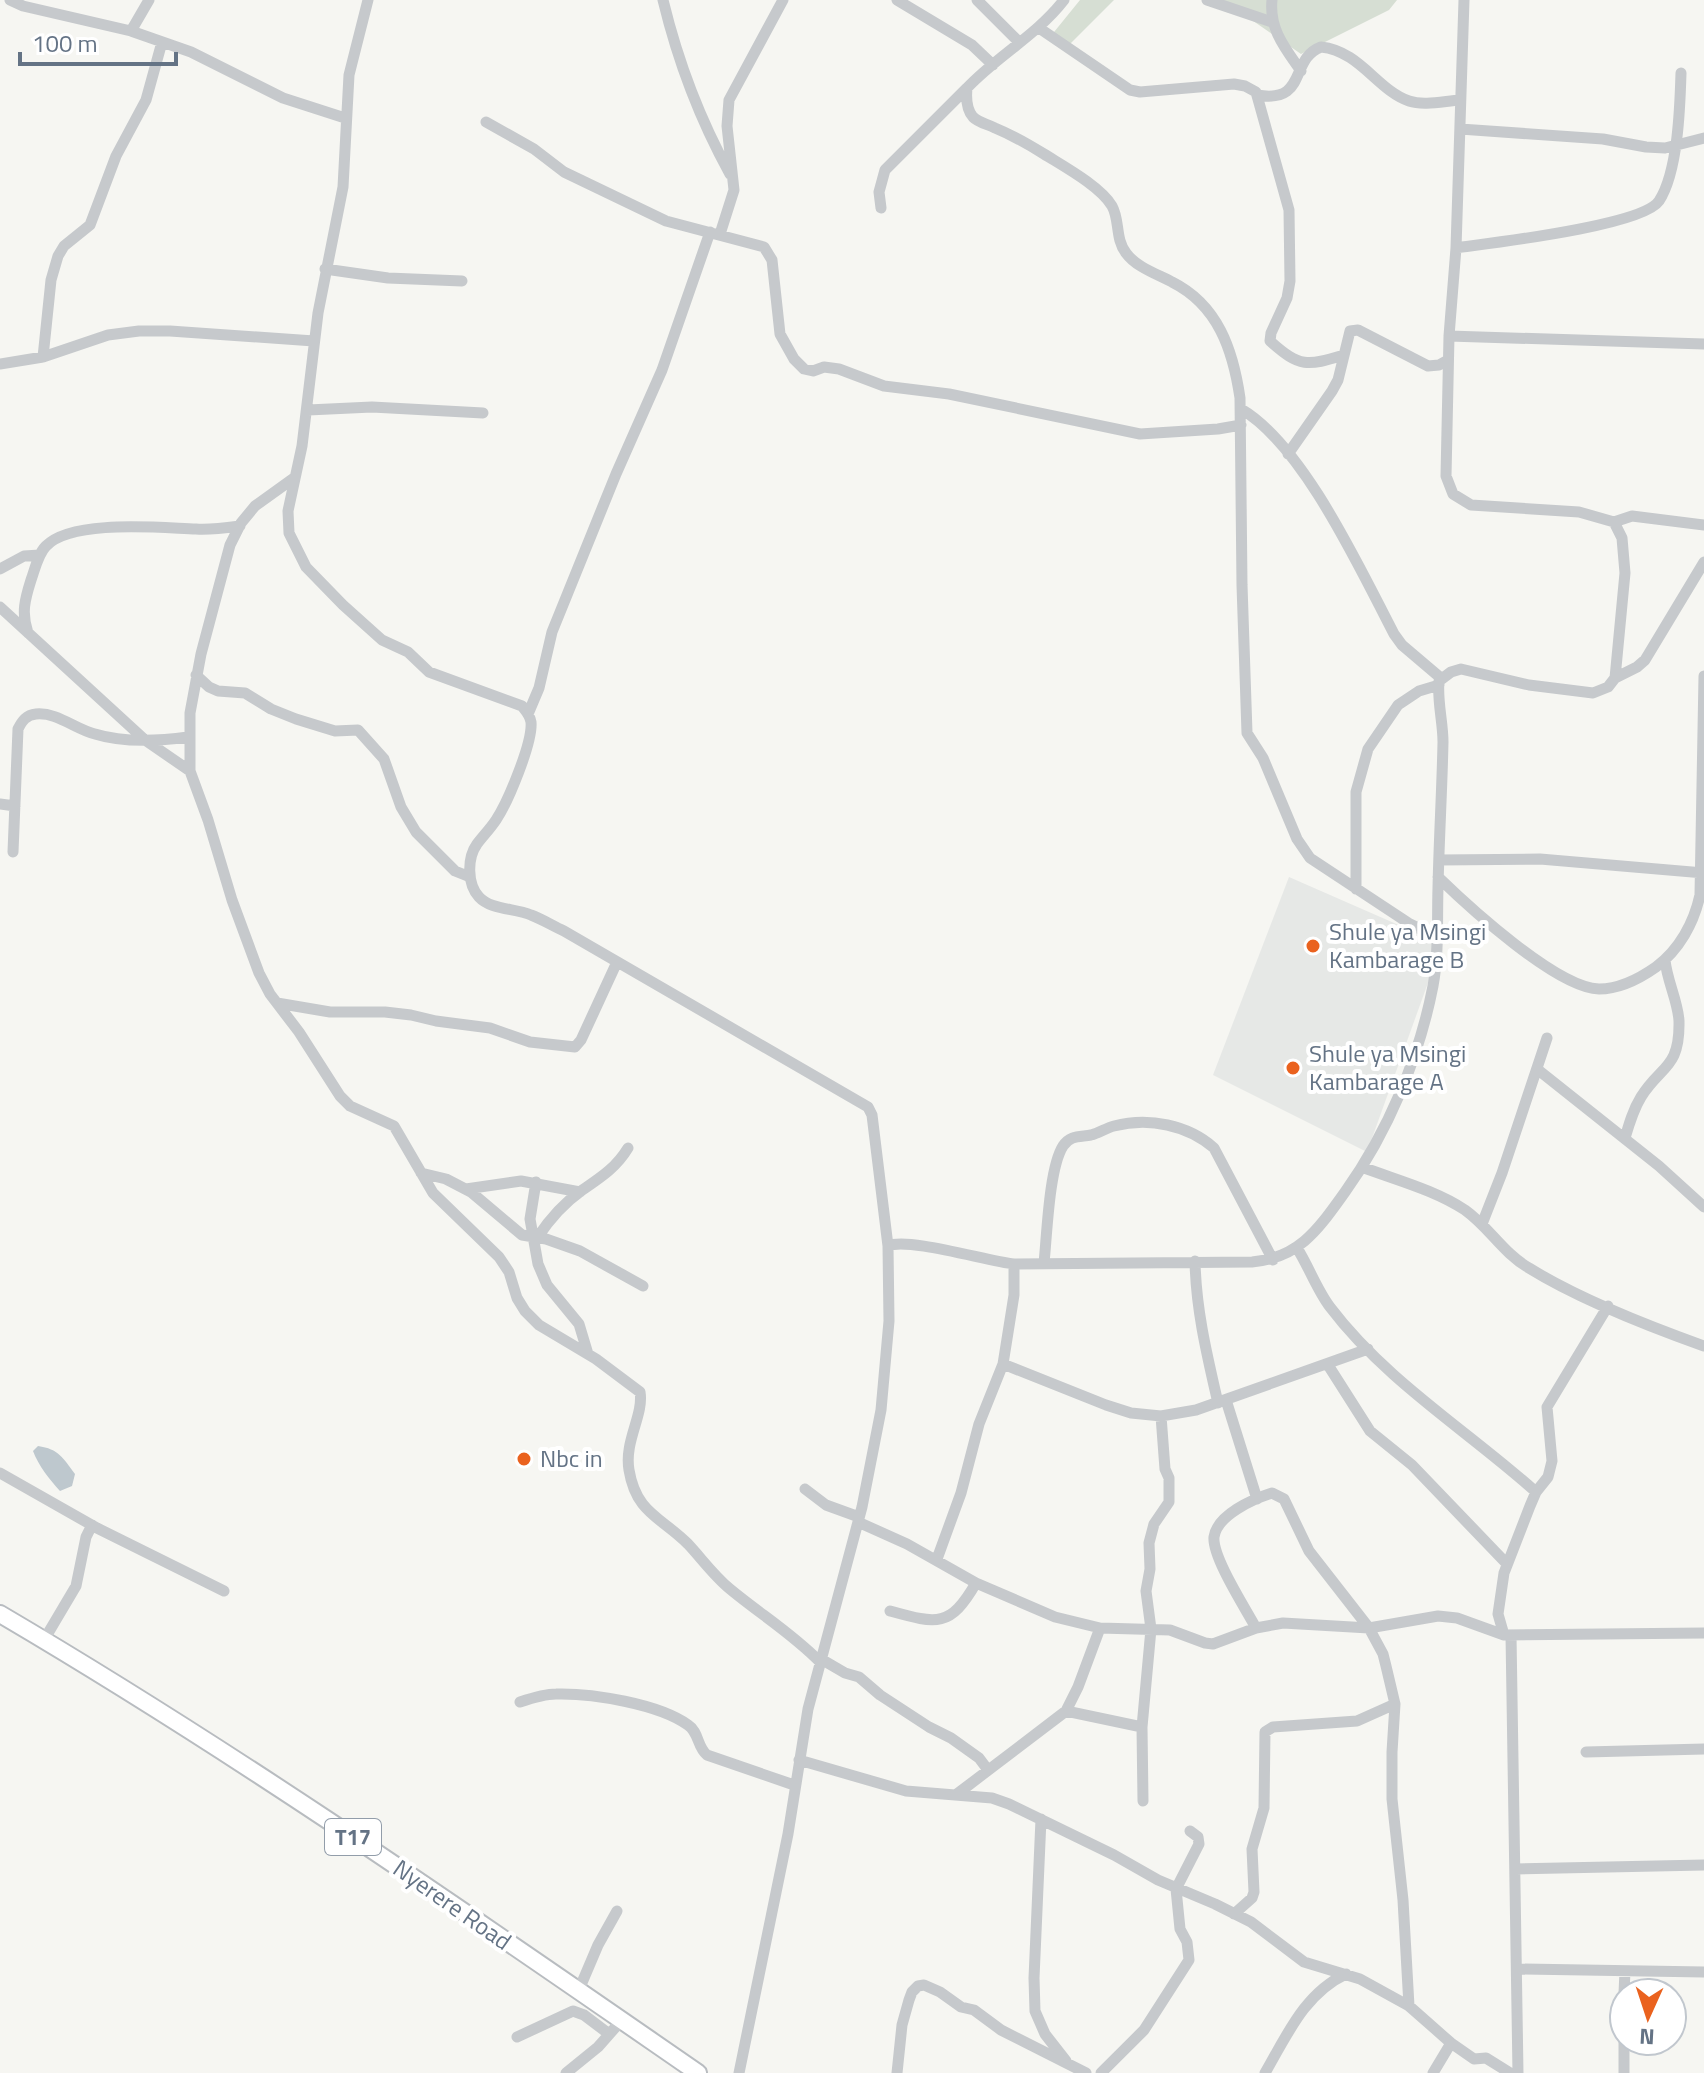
<svg xmlns="http://www.w3.org/2000/svg" width="1704" height="2073" font-family="'Titillium Web',sans-serif">
  <rect width="100%" height="100%" fill="#f6f6f2"/>
  <path fill="#e6e8e6" d="M1289,877L1442,944L1367,1152L1213,1075Z"/>
  <path fill="#d6ded3" d="M1080,0H1114L1065,49L1050,37Z
    M1223,0H1397L1389,10L1301,54Z"/>
  <path fill="#bec8ce" d="M38,1446C59,1449 63,1458 75,1474L72,1486L60,1491C50,1480 38,1465 33,1451Z"/>
  <g fill="none" stroke-linecap="round" stroke-linejoin="round">
    <defs>
      <path id="primary" d="M0,1614C240,1755 469,1915 698,2073"/>
    </defs>
    <use href="#primary" stroke="#b8bcc0" stroke-width="20"/>
    <path stroke="#c6c9cc" stroke-width="11" d="M10,0L23,6L131,31L191,52L283,98L345,118
      M368,0L349,75L343,187L318,313L302,446L288,511L289,533L306,567L343,605L382,640L408,652L429,672L522,706C526,711 530,715 531,722C533,742 508,802 496,820C490,829 483,836 477,844C467,858 467,884 479,897C491,910 514,908 531,915C542,919 553,926 564,931L868,1107L872,1115L888,1246
      M663,0C678,62 699,118 730,174
      M897,0L972,45L993,65
      M977,0L1019,42
      M1064,0C1037,35 997,56 967,88C966,98 966,109 973,117C979,123 988,124 995,128C1012,135 1028,144 1044,154C1063,166 1100,186 1112,206C1120,220 1115,239 1126,253C1136,267 1157,274 1172,282C1218,305 1233,350 1240,398L1242,585L1247,733L1263,758L1297,839L1310,858L1410,924L1436,937
      M1207,0L1272,22
      M1272,0C1269,29 1285,48 1301,71
      M1039,28L1130,90L1140,92L1234,84L1245,86L1256,92L1289,210L1290,281L1287,298L1271,333L1270,341C1300,368 1307,366 1344,355
      M131,31L149,0
      M1257,95C1308,104 1289,59 1321,47C1360,51 1377,90 1409,101C1424,106 1444,101 1460,100
      M486,122L534,149L564,172L666,221L764,247L772,260L780,334L794,359L804,369L813,371L824,367L839,369L884,386L949,394L1140,434L1218,429L1241,425
      M1460,129L1603,139L1646,147L1665,148L1704,138
      M881,208L879,192L885,170L967,88
      M720,234L734,190L727,126L729,100L783,0
      M1456,248C1491,243 1642,226 1659,201C1678,172 1680,107 1681,73
      M325,269L388,278L462,281
      M1449,336L1704,344
      M43,357L51,280L58,256L64,246L90,225L116,156L146,100L162,42
      M0,364L43,357L108,335L139,331H170L314,341
      M1241,409C1303,445 1360,569 1394,634L1402,645L1442,679
      M308,410L372,407L483,413
      M1288,454L1332,391L1338,380L1350,331L1358,330L1428,366L1439,365L1448,360
      M294,478L255,506L241,523L230,545L201,654L190,713V771L208,820L232,900L259,973L270,994L299,1032L340,1096L350,1106L394,1126L433,1193L499,1257L509,1272L517,1298L525,1311L539,1325L596,1359L640,1392C644,1415 624,1441 629,1470C636,1513 661,1517 688,1544C702,1559 714,1576 730,1589C760,1614 793,1634 820,1662
      M1614,522L1632,516L1704,525
      M0,569L24,556L40,555
      M0,607L145,740L190,771
      M28,633C21,613 25,599 31,580C35,569 38,554 46,546C72,519 161,528 196,529C211,530 225,528 240,526
      M196,675L209,687L218,691L245,693L271,709L296,719L335,731L358,730L384,759L401,807L416,832L455,871L470,877
      M1615,678L1637,667L1645,660L1704,562
      M528,714L539,688L552,632L616,474L662,370L710,232
      M0,804L15,806
      M13,852L18,729C22,721 26,715 36,714C57,712 75,729 95,734C124,743 159,741 188,737
      M1439,860L1540,859L1704,873
      M1438,877C1469,907 1557,988 1599,989C1620,989 1639,979 1656,967C1679,950 1694,923 1700,895L1704,676
      M1356,889V792L1368,749L1398,705L1419,691L1439,685
      M277,1003L330,1012H385L411,1015L436,1021L490,1028L530,1042L575,1047L581,1040L617,962
      M1537,1069L1659,1166L1704,1207
      M1625,1138C1629,1124 1633,1110 1641,1097C1661,1065 1680,1069 1679,1021C1678,1001 1667,981 1665,960
      M1362,1167C1396,1180 1435,1190 1465,1210C1489,1227 1503,1253 1529,1268C1579,1299 1648,1326 1704,1346
      M421,1173L446,1179L471,1192L522,1235L546,1239L580,1251L643,1286
      M536,1182L530,1219L538,1264L547,1285L579,1324L588,1354
      M466,1189L521,1181L580,1192
      M1482,1224L1502,1173L1547,1038
      M537,1238C549,1220 564,1203 581,1191C600,1178 616,1168 628,1148
      M1297,1248C1309,1267 1317,1290 1330,1307C1386,1381 1468,1431 1536,1492
      M1195,1261C1196,1310 1207,1355 1218,1403
      M1044,1263C1047,1235 1049,1168 1063,1146C1070,1135 1080,1137 1091,1135C1099,1133 1106,1128 1114,1126C1149,1117 1188,1125 1214,1148L1273,1260
      M1003,1364L1106,1405L1131,1413L1161,1416L1196,1410L1368,1349
      M1328,1365L1370,1431L1412,1465L1507,1564
      M1226,1400L1257,1499
      M0,1473L97,1528L224,1591
      M805,1489L826,1505L859,1517
      M858,1522L907,1544L976,1583L1055,1617L1100,1628L1170,1630L1205,1643L1213,1644L1256,1628L1283,1623L1369,1628L1438,1616L1457,1618L1504,1635L1704,1633
      M937,1559L961,1493L979,1424L1003,1364L1014,1295V1264
      M890,1611C937,1624 950,1628 976,1583
      M1256,1628C1246,1609 1212,1557 1214,1537C1217,1515 1253,1499 1272,1493L1284,1499L1309,1551L1369,1628L1383,1654L1386,1666L1395,1704L1392,1752V1799L1403,1900L1409,2006
      M1504,1635L1498,1614L1504,1573L1530,1506L1536,1492L1548,1477L1552,1461L1547,1407L1608,1306
      M1511,1635L1518,2073
      M44,1640L76,1586L86,1537L92,1525
      M821,1659L845,1673L859,1677L880,1695L929,1727L951,1738L979,1758L988,1770
      M520,1702C532,1698 544,1694 556,1694C592,1693 659,1704 688,1725C699,1732 697,1747 707,1755L794,1785
      M1066,1711L1142,1727
      M1586,1752L1704,1749
      M799,1760L906,1791L992,1798L1009,1804L1114,1855L1158,1880L1215,1904L1251,1922L1304,1962L1360,1979L1409,2006L1451,2043L1474,2059L1486,2058L1510,2073
      M957,1794L1066,1711L1078,1687L1100,1628
      M1143,1801L1142,1727L1151,1629L1146,1591L1150,1569L1149,1543L1154,1524L1169,1502V1478L1165,1469L1161,1416
      M1041,1819L1034,1978L1035,2011L1045,2034L1066,2061
      M1516,1869L1704,1865
      M1234,1914L1252,1898L1254,1892L1252,1849L1264,1808L1265,1732L1273,1727L1357,1721L1395,1704
      M1518,1969L1704,1972
      M578,1992L598,1945L617,1911
      M1624,1993L1625,1971
      M1624,2011V2073
      M517,2037L573,2011L584,2015L609,2034
      M566,2073L598,2047L621,2021
      M739,2073L788,1834L808,1709L862,1507L881,1410L889,1321L888,1246C907,1237 987,1261 1014,1264L1252,1262C1300,1258 1319,1228 1345,1192C1388,1132 1419,1058 1433,986C1439,954 1437,920 1438,888C1439,839 1442,791 1443,742C1443,722 1437,701 1439,681L1451,672L1461,669L1529,685L1593,693L1608,687L1615,678L1625,573L1622,538L1614,522L1579,512L1471,505L1453,494L1446,476L1449,336L1456,248L1464,0
      M897,2073L902,2025L909,2000L912,1992L918,1986L924,1985L940,1992L961,2007L974,2010L1001,2030L1086,2073
      M1101,2073L1144,2030L1189,1960L1187,1942L1180,1929L1176,1889L1199,1844L1198,1837L1190,1831
      M1265,2073C1287,2035 1305,1993 1346,1974
      M1433,2073L1451,2043"/>
    <use href="#primary" stroke="#fff" stroke-width="16"/>
  </g>
  <g fill="#ea621e" stroke="#fff" stroke-width="3">
    <circle cx="1313" cy="946" r="8"/>
    <circle cx="1293" cy="1068" r="8"/>
    <circle cx="524" cy="1459" r="8"/>
  </g>
  <g text-anchor="middle" stroke-width="8" stroke-linejoin="round" paint-order="stroke">
    <rect fill="#fff" stroke="#929daa" stroke-width="2" x="325" y="1819" width="56" height="36" rx="6"/>
    <g font-size="22" font-weight="bold" fill="#647385">
      <text x="353" y="1845">T17</text>
    </g>
    <g font-size="24" fill="#647385" stroke="#fff" text-anchor="start">
      <text x="1329" y="940">Shule ya Msingi<tspan x="1329" dy="28">Kambarage B</tspan></text>
      <text x="1309" y="1062">Shule ya Msingi<tspan x="1309" dy="28">Kambarage A</tspan></text>
      <text x="540" y="1467">Nbc in</text>
    </g>
    <g font-size="24" fill="#647385" stroke="#fff">
      <text transform="translate(452 1905) rotate(35)" y="8">Nyerere Road</text>
    </g>
  </g>
  <g transform="translate(1648 2017) rotate(183)"><circle r="38" fill="#ffffff" stroke="#c1c7ce" stroke-width="2"/>
  <path d="M0-6L14 30L0 20L-14 30Z" fill="#ea621e"/>
  <text y="-12" font-size="22" font-weight="bold" text-anchor="middle" fill="#647385">N</text>
  </g>
  <path d="M20 52v12h156v-12" fill="none" stroke="#647385" stroke-width="4"/>
  <text x="32" y="52" font-size="24" fill="#647385" stroke="#ffffff" stroke-width="6" paint-order="stroke">100 m</text>
</svg>
